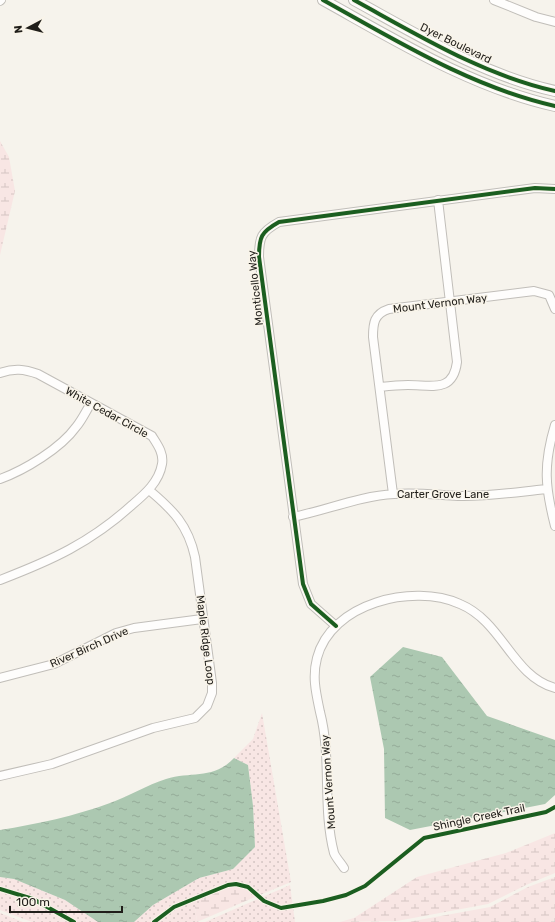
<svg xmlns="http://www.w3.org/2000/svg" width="555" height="922" font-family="Rubik,sans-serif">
  <defs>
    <pattern id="grass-dots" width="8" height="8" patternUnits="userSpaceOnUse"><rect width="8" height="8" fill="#f8e6e4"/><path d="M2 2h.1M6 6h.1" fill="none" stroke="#d4c5c3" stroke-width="1.8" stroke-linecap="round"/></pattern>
    <pattern id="wetland-marsh" width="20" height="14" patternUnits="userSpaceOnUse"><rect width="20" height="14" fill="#f8e6e4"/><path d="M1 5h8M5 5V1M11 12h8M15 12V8" fill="none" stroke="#d4c5c3"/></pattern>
    <pattern id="water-ripples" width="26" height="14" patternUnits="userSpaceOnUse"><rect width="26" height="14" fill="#acc8b1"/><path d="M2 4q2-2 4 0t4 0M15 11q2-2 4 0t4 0" fill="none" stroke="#94ab98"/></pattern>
  </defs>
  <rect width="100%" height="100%" fill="#f6f3ec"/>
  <path fill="url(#grass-dots)" d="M262,713L291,882L255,897L242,883L195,907L197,922H134L153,905L199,878L233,869L255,847L253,806L248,765L234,758L253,739Z
    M0,877L14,879L65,900L98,922H32L0,910Z
    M290,885L295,922H205Z
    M0,913L23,922H0Z"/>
  <path fill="url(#wetland-marsh)" d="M0,141L9,157L15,191L0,255Z
    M555,833V873L526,885L488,904L397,921L340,922L354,918L417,877L506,853Z
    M555,877V922H408L490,907L528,887Z
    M242,883L255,897L197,922L195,907L214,886Z"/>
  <path fill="url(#water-ripples)" d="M403,647L442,657L487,716L555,740V795L545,804L410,830L385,818L384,749L370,677Z
    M234,758L248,765L253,806L255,847L233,869L199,878L153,905L134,922H98L65,900L14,879L0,877V830C37,824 75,816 110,803C129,796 147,785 166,779C192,771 213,780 234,758Z"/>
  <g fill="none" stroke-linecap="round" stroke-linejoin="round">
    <defs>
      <path id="minor" d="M494,0L536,17L555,22
        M0,1L1,0
        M0,373C14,368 24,369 38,374L152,436C157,444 164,453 162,464C159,482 145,494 132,505C90,543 52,560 0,580
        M380,387C389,386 399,385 408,385C432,385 453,393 457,362L438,200
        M555,425C543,465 545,487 555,526
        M0,479C25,470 61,448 76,427C82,420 86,411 91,403
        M393,494L373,337C373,323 374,314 389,309L534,291L549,295L555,309
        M293,517C327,510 360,496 394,494C416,492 437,495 458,496C487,497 517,492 546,489
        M336,626L311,604L303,584L259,257C259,237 261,232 279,222L535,188L555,189
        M0,678L54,664L116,633L134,628L202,619
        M0,776L52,764L153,728L195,718L207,706L212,693V683L195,557C188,525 173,510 149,490
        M344,868C341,863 336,858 334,853C322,807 332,758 320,712C316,693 312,677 317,658C331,603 413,583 460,604C503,622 512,676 555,688"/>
      <path id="major" d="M323,0C397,41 471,87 555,106
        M354,0C418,35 483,75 555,91"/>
    </defs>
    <use href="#minor" stroke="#c1beb9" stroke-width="10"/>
    <use href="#major" stroke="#c1beb9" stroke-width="12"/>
    <use href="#minor" stroke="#fefdfc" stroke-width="8"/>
    <use href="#major" stroke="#fefdfc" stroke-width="10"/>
    <defs>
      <path id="cycleway" d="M323,0C397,41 471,87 555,106
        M354,0C418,35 483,75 555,91
        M336,626L311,604L303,584L259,257C259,237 261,232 279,222L535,188L555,189
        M0,889L33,899L74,922
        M154,922L174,907L228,885L236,884L248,887L264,901L281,908L323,901L346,895L365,886L424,838L546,812L555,807"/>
    </defs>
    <use href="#cycleway" stroke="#f9f4e9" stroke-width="6"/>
    <use href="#cycleway" stroke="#1b5e20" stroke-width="4"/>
  </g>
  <g text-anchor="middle" stroke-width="3" stroke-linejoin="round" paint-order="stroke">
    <g font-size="11" fill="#201e1a" stroke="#f9f4e9">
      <text transform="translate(456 43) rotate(26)" y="4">Dyer Boulevard</text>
      <text transform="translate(255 288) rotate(-96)" y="4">Monticello Way</text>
      <text transform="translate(440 303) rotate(-7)" y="4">Mount Vernon Way</text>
      <text transform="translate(107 412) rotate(29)" y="4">White Cedar Circle</text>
      <text x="443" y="498">Carter Grove Lane</text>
      <text transform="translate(206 640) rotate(83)" y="4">Maple Ridge Loop</text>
      <text transform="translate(89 647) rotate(-24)" y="4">River Birch Drive</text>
      <text transform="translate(328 782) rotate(-94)" y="4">Mount Vernon Way</text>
      <text transform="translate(479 817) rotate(-12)" y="4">Shingle Creek Trail</text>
    </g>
  </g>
  <g transform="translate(28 28) rotate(263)" stroke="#f9f4e9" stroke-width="3" paint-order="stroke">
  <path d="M0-3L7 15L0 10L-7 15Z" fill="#201e1a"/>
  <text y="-6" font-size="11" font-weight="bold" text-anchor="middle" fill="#201e1a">N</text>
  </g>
  <path d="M10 906v6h112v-6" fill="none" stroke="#201e1a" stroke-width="2"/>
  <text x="16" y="906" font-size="12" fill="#201e1a" stroke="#f9f4e9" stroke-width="3" paint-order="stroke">100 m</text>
</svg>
